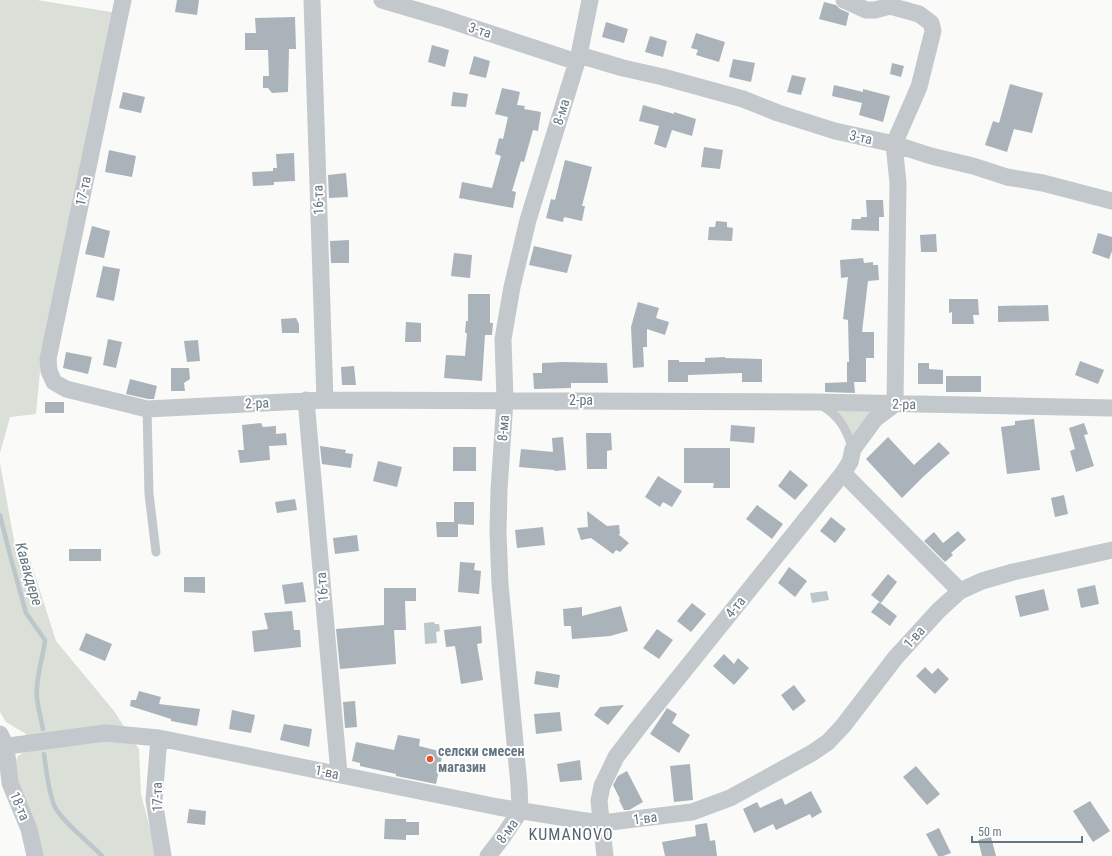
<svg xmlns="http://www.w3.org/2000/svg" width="1112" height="856" font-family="'Roboto Condensed',sans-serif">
  <rect width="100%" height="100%" fill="#fafaf8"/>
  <path fill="#dadfd7" d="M0,0H37L117,13L41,361L36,414L10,417L0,453Z
    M895,404L853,449L831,411Z
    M0,463L15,546L26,547L56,641L114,711L139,749L141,794L157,856H39L13,768L18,756L27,750L26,734L6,722L0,712Z"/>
  <path fill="#bbc7cb" d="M827,591L829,600L812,603L810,593Z
    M434,622L435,624H439L440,631L436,632L437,643L425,644L424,623Z"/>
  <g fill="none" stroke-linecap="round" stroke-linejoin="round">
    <path stroke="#bbc7cb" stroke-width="4.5" d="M0,515L10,555L26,613L45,640C43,659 35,678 37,698C38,708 41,719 43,729
      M44,754C46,768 49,798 56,809C68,827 87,840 102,856"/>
  </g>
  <path fill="#aab3b9" d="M177,0H199L197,15L175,12Z
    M824,2L836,5L840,9L849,13L846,26L819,19Z
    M295,17L296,49H289L288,92L272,93L268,88H263V76H269L268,50H245V33H256L255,18Z
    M606,22L628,29L624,43L602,37Z
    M696,33L725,42L719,62L696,55L698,50L691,48Z
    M650,36L667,41L663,57L645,52Z
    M432,45L449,50L445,67L428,62Z
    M474,56L490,61L486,78L469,74Z
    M733,59L755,63L751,82L729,77Z
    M892,63L904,66L901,77L890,74Z
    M792,75L806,78L801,95L787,92Z
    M1010,84L1043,93L1032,133L1014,129L1007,152L985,145L993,121L999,123Z
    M834,85L863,92V89L890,96L883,122L859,115L862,103L832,96Z
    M502,88L520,92L517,105L525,106L524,109L541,112L538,131L533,130L524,162L521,161L512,191L516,192L513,208L459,198L462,182L492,188L501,156L495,154L499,138L503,139L508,117L495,114Z
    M123,92L145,97L141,113L119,108Z
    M453,92L468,94L466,107L451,106Z
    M643,105L674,114V112L696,119L692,136L672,130L666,148L654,144L659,126L639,121Z
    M704,147L723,150L720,169L701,167Z
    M109,150L136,156L132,177L105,172Z
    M294,153L295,181L274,182V185L253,186L252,172L273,171V168H277L276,154Z
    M565,160L592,167L582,206H585L582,221L564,217L563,222L546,218L551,199L555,200Z
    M346,173L348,197L329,198L328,175Z
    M866,200H883L884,217H879V231L851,230L852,219H861V217H867Z
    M716,221L727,222V227L733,228L732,241L708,240L709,227H715Z
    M92,226L110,231L104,258L85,254Z
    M1098,233L1112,237V251L1109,259L1092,253Z
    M936,234L937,252H921L920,235Z
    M349,240V263H331L330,241Z
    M534,246L572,255L567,273L529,265Z
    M454,253L472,255L470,278L451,276Z
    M863,258L864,263L873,262V265H878L879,280L868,281L862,332H874V358H866V382H854L855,393L825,392V383L850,382H847V362H849L848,320L843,319L848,277L841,278L840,260Z
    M103,266L120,269L114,301L96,297Z
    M468,294H490V323H493L492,335H485L482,381L444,378L446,355L465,356L467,333H465L466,321H468Z
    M949,299H978L979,315H973L974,324H952V312L949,313Z
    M638,302L659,308L656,318L669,322L665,335L647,329V347H643L644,367L633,368L631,327Z
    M1048,305L1049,321L998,322V306Z
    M296,318L299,324V333H282L281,319Z
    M406,322L421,323V342H405Z
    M108,339L122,342L116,368L103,365Z
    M198,340L200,361L187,362L184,341Z
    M66,352L92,357L88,374L63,368Z
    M725,357V358L762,359V382H742V373L688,375V382H668V360H679V362H705V358Z
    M1080,361L1104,370L1098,384L1075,375Z
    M564,362L607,363L608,383H571V388L534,389L533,373H542V363Z
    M918,363H929V369L943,370V384H918Z
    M354,366L356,385H342L341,367Z
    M171,368H189L190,379L184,383L185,391H171Z
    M946,376H981V392H946Z
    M130,379L157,386L154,399H148L126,394Z
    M45,402H64V413H45Z
    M1034,419L1040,470L1007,474L1001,427L1015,425V421Z
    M261,423L263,427L276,426V434L286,433L287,445L269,446L270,460L240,463L238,450H244L242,425Z
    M1084,423L1088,434L1084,435L1094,466L1076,472L1070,451L1075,449L1069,428Z
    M731,425L755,427L754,443L730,441Z
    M586,433H611L612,450L607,451V469H587Z
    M563,437L566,470L555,471L554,470L519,467L521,449L553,452L552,438Z
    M888,437L914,465L939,442L950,453L924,476L902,498L866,459Z
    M320,446L346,450L345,453L353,454L351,468L322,464Z
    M453,447H476V471H453Z
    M684,448H730V488H713L714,483H684Z
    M378,461L402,467L397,487L373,481Z
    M790,470L808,485L795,500L778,486Z
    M658,476L682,491L672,507L663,502L660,507L645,497Z
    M1064,495L1068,514L1055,517L1051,498Z
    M295,499L297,510L277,513L275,502Z
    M454,502H474V525L458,524V537H437L436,522H454Z
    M757,505L783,524L772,539L746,519Z
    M587,511L607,526L619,525L620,534H618L629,543L620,552L616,550L613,554L591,538L581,540L577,528L588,527Z
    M831,517L846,529L835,543L820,531Z
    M543,527L545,545L517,548L515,530Z
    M958,531L966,540L951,553L953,555L945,562L924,541L934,532L943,543Z
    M357,535L359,551L335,554L333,538Z
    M69,549H101V561H69Z
    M460,562L475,563L474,570L481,571L479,594L458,592Z
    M789,567L807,581L795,597L778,583Z
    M888,574L897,582L881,603L871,595Z
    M184,577H205V593L184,592Z
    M303,582L306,602L285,604L282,585Z
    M1095,585L1099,604L1081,608L1077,589Z
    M384,588H416V601H405L406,630H394L396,664L340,669L336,629L384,625Z
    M1044,589L1049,610L1020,617L1015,596Z
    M879,602L897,616L890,626L871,612Z
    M692,603L706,614L691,632L677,621Z
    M621,606L628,631L610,636L572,639L571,626H564L563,609L582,607V616Z
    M292,611L294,630H300L301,647L254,652L252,631L268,629L264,613Z
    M481,626L482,643L477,644L483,680L461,684L455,646L446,647L444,630Z
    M657,629L673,640L659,659L643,648Z
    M86,633L112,644L105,661L79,650Z
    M724,654L734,664L738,658L749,668L734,685L713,666Z
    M925,667L932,674L938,668L949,679L935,694L916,676Z
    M536,671L560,675L558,688L534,684Z
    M794,685L806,701L793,711L781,695Z
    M139,691L161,697L159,704L200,709L197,726L171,721V719L130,706L131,700H136Z
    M355,701L357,727L345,728L343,702Z
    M624,705L608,725L594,715L600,707Z
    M667,708L677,714L672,723L690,735L679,753L650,734Z
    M232,710L255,715L251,733L229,729Z
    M560,712L562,731L536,734L534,714Z
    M284,724L312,729L309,747L280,740Z
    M398,735L420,739L419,746L443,752L436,784L396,776V774L360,766V763L352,761L356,742L394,750Z
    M580,760L582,780L560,782L557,764Z
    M690,764L693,800L674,802L670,766Z
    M916,766L940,794L927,805L903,777Z
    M627,771L643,802L629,810H624L619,800L620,799L613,785L618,776Z
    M811,791L822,812L812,818L810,814L776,830L773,824L754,833L743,809L757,802L760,808L782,798L785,805Z
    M1090,801L1110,831L1093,842L1073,811Z
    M189,809L206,811L205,825L187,823Z
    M385,819H406V822H419V835H406V840L384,839Z
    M707,823L710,841L715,840L717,856H665L662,842L696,836L695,825Z
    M939,828L951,853L943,856H938L926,834Z
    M991,837L996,856H982L978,840Z"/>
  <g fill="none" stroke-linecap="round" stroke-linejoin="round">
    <path stroke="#c3c8cc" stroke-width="9" d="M821,405C840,416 846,429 853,449
      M147,409L149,494L156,552"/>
    <path stroke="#c3c8cc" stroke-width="17" d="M123,0L48,359L49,371L54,382L66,389L147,409L325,400L817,402L1112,408
      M312,0L325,400
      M382,0L443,18L577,62
      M844,0L866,10H875L890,6L919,14L931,23L933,31L919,87L894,144L931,156L973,166L1007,177L1043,183L1112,201
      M579,55L623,68L663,77L743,99L778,113L835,131L894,144L898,183L895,404
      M306,400L339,774
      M843,473L960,591
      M0,734L6,746L10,783L29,829L35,856
      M159,738L154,800L163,856
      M0,747L105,733L159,738L498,807L579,820L602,823L692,812L730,798L812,753L828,742L843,726L896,657L939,610L960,591L982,581L1013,572L1112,550
      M488,856L502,838L520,811L519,785L500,584L498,532L499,490L505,400L503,339L512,287L528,220L579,55L590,0
      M605,856L599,801L602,786L616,757L638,728L843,473L850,462L853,449L875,419L895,404"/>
  </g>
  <circle fill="#e4572e" stroke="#fff" stroke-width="1.5" cx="430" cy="759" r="4"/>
  <g text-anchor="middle" stroke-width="4" stroke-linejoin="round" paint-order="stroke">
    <g font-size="14" fill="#657683" stroke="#fff">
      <text transform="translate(480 30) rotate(18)" y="5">3-та</text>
      <text transform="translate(561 112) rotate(-73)" y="5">8-ма</text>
      <text transform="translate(861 137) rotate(12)" y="5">3-та</text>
      <text transform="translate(83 191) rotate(-78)" y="5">17-та</text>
      <text transform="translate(318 200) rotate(-92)" y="5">16-та</text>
      <text x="581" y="405">2-ра</text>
      <text transform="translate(257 403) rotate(-3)" y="5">2-ра</text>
      <text transform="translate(904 404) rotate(1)" y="5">2-ра</text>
      <text transform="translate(503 428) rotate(-86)" y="5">8-ма</text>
      <text transform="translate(322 587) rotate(-95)" y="5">16-та</text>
      <text transform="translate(735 607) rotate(-51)" y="5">4-та</text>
      <text transform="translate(914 637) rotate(-48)" y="5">1-ва</text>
      <text transform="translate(327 772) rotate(11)" y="5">1-ва</text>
      <text transform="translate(157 797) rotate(-91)" y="5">17-та</text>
      <text transform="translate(20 806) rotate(67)" y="5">18-та</text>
      <text transform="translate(645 818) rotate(-7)" y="5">1-ва</text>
      <text transform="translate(507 831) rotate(-55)" y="5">8-ма</text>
    </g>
    <g font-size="14" font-weight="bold" fill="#657683" stroke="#fff" text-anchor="start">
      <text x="438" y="756">селски смесен<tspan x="438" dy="16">магазин</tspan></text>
    </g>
    <g font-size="15" font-style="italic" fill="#60757c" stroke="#fff">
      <text transform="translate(29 574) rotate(74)" y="5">Кавакдере</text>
    </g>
    <g font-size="16" letter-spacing="1" fill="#57646e" stroke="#fff">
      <text x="571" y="840">KUMANOVO</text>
    </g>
  </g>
  <path d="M972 836v6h110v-6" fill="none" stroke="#657683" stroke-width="2"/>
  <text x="978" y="836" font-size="12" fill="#657683" stroke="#ffffff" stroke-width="3" paint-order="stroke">50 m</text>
</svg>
